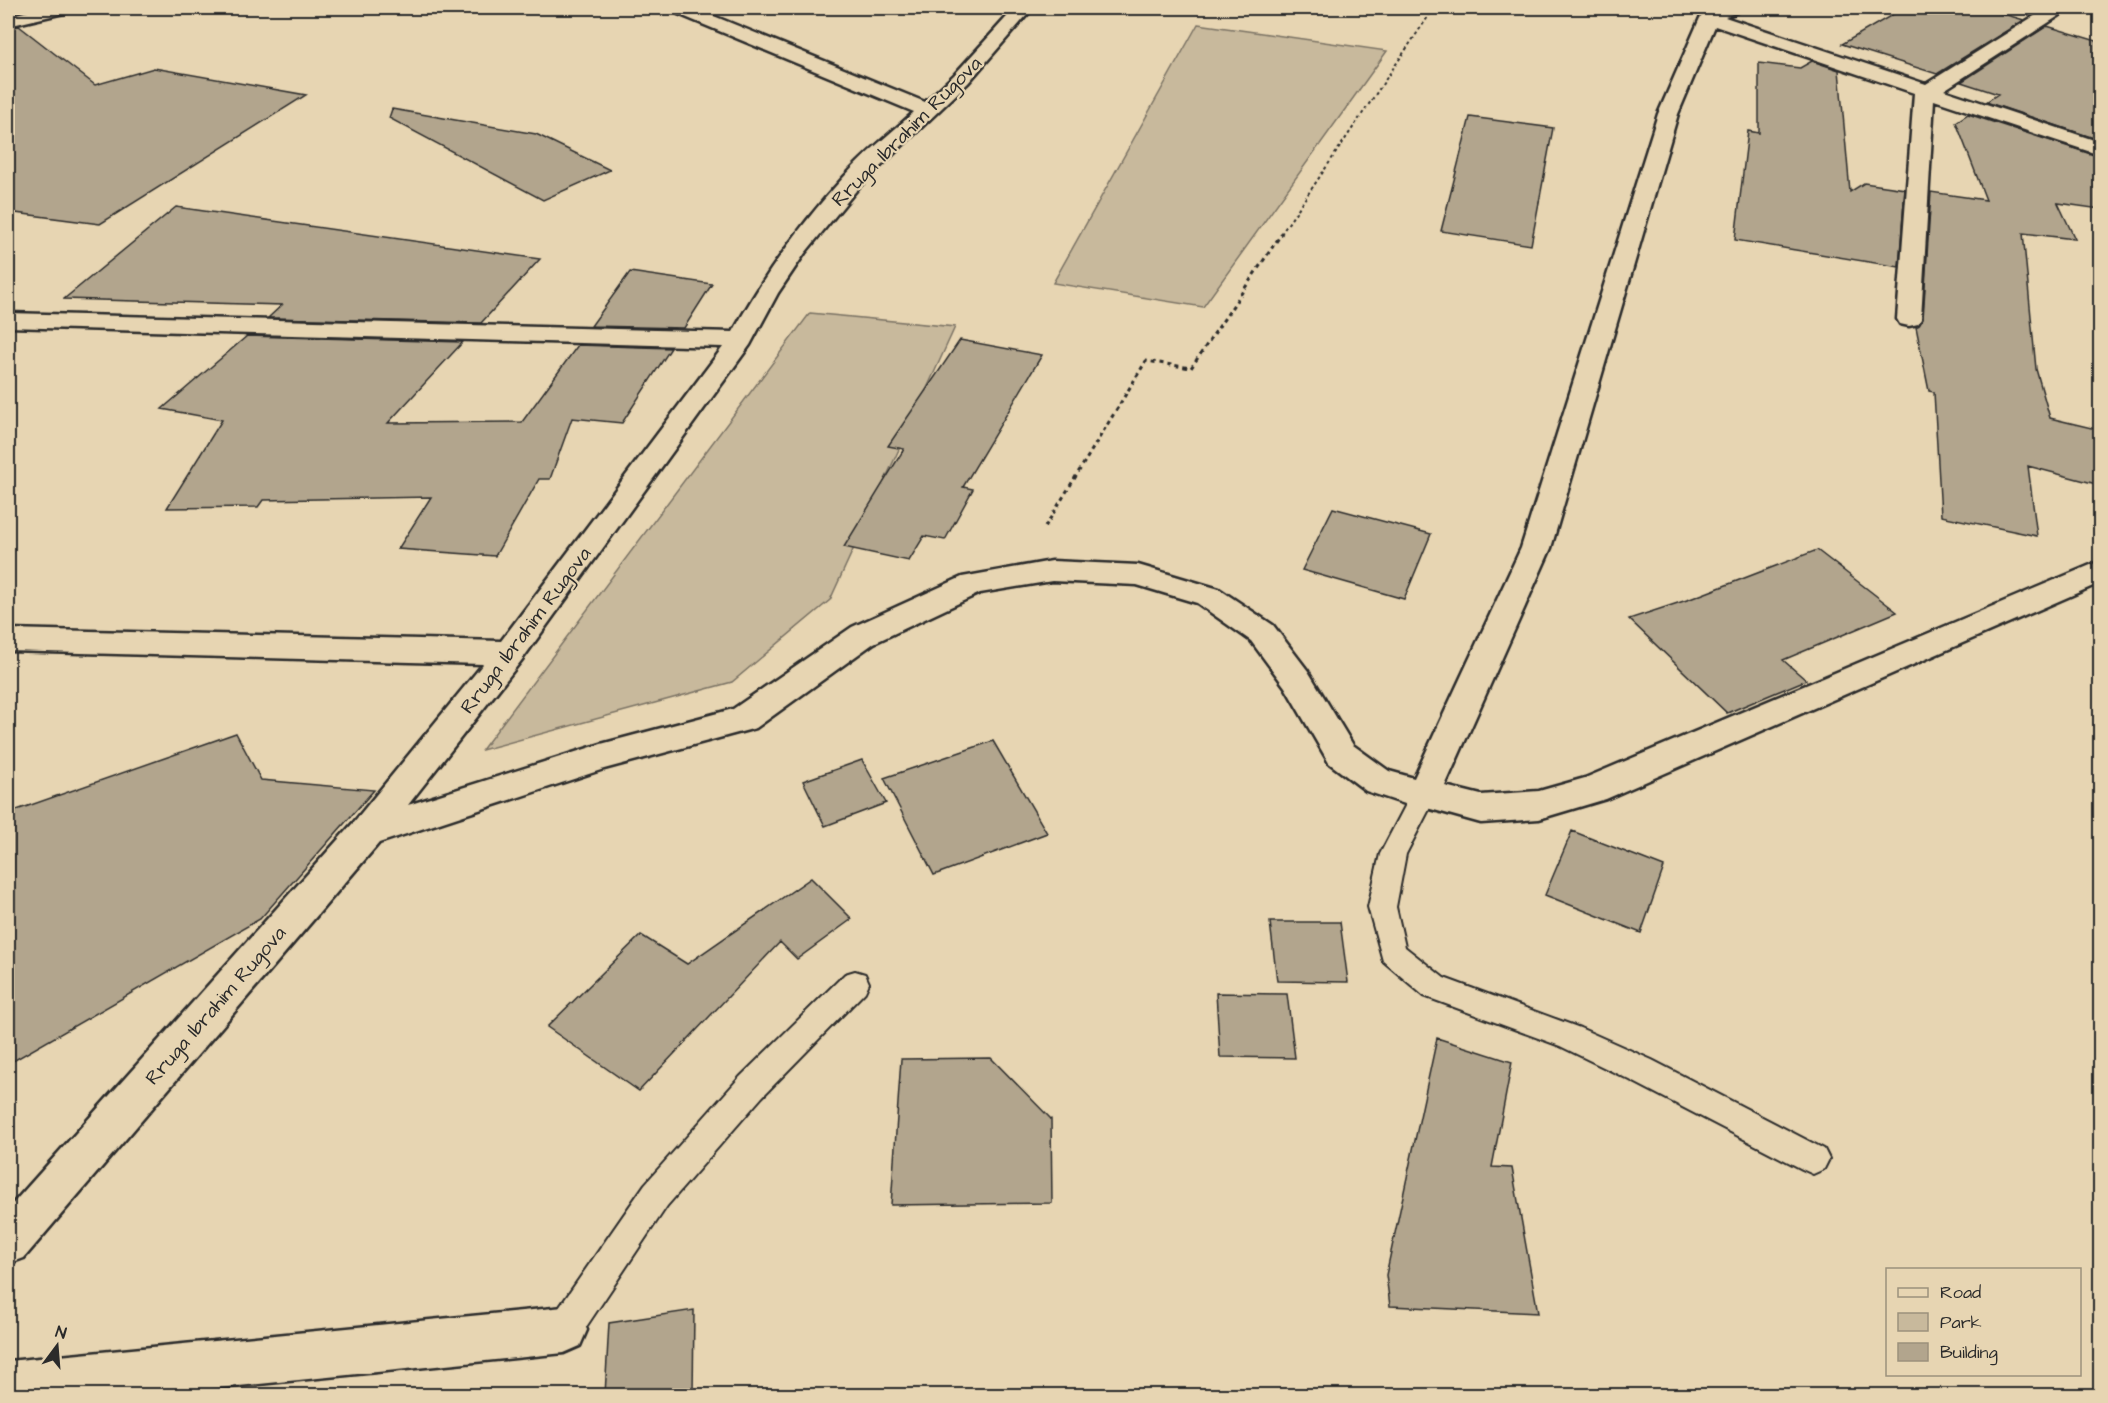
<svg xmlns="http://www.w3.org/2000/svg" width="2108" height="1403" font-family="'Architects Daughter',sans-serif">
  <rect width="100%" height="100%" fill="#e7d5b2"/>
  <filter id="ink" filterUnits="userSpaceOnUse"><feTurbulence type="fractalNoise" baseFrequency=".0167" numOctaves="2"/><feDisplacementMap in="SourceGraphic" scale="12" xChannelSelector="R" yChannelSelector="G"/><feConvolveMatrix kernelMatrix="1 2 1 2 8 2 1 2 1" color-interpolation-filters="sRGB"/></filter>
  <g filter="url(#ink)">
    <path fill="#c8b99c" stroke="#7a7264" stroke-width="1.5" d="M1198,24L1387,51L1203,307L1053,283Z
      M810,313L955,327L830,600L732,682L482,750Z"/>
    <path fill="#b2a58d" stroke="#2b2b2b" stroke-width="1.5" d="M1904,8H1983L2024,20L1937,74L1842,44Z
      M19,26L95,85L154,68L306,95L100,224L8,212V28Z
      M2047,26L2100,42V140L1986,102L1998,94L1961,82Z
      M1812,61L1839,70L1850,192L1864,183L1905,189L1899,267L1735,240L1748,131L1759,133V63L1800,68Z
      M392,109L536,134L610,170L543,200L389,118Z
      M1968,114L2100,157V209L2058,203L2075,239L2023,233L2036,369L2050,418L2100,430V485L2028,466L2037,536L1941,516L1934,392L1929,391L1916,327L1923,319L1931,192L1986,200L1956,122Z
      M1470,117L1553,128L1531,245L1441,231Z
      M176,207L540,259L481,323L268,318L282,305L64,299Z
      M630,272L712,284L684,328L591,326Z
      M247,336L463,342L388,423L522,422L578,345L671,348L622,423L572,418L550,479H539L495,556L398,549L431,497L263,500L258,507L167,508L222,420L162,409Z
      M960,340L1042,355L963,487L973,489L945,540L924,536L909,561L844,547L904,449L888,446Z
      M1333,508L1431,534L1404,599L1302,570Z
      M1817,550L1897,612L1783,660L1806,680L1727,713L1629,619L1690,599Z
      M236,733L261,780L374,790L260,919L8,1064V813Z
      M993,741L1047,833L934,875L884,778Z
      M862,760L886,803L825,826L803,781Z
      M1572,831L1664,867L1641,933L1545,895Z
      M811,878L852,919L797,959L780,942L639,1091L547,1027L641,935L687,964Z
      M1270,922H1340L1348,982L1277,981Z
      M1216,993L1287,994L1295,1058L1220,1057Z
      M1437,1038L1512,1062L1492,1167L1512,1168L1538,1313L1390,1306L1386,1275Z
      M991,1058L1051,1119L1052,1203L891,1205L901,1059Z
      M694,1310L693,1395H605L609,1323Z"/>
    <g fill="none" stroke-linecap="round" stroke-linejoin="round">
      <defs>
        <path id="service" d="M1423,786L1432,789L1436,796L1406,854L1396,907L1405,947L1444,978L1580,1028L1652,1060L1824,1149L1829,1159L1824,1169L1813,1174L1802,1169L1630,1080L1560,1046L1424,996L1383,961L1368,907L1380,854L1414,789Z
          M855,971L865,974L869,983L865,992L762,1097L667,1206L576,1342L564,1347L552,1342L547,1330L552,1318L645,1184L740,1077L845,974Z"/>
        <path id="minor" d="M41,8H71L68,12L8,26V16Z
          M677,8H694L925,102L954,75L1015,8H1033L968,83L859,187L805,253L778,293L750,345L521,661L408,805L601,744L733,709L852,627L962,577L1052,561L1138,565L1219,589L1273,625L1308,671L1353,745L1389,771L1414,778L1521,548L1658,114L1700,18C1710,6 1725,8 1740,8L1737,12L1725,17L1926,84L2047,8H2068L2065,12L1944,90L2100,142V155L1934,100L1921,319L1918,324L1909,326L1900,324L1897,319L1914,93L1715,26L1678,114L1551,548L1445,786L1481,795L1539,791L1585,778L2100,561V583L1606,799L1539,819L1481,823L1427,808L1423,810L1366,791L1329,763L1285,687L1251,641L1197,603L1137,585L1052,581L980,593L874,643L756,728L604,769L379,843L24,1258L8,1264V1209L353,823L483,664L8,651V629L501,641L723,347L8,327V313L733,332C763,277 800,225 843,178C864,154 890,134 914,112L678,14L675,10Z
          M564,1307L580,1314L587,1330L580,1346L564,1353L141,1396H8V1361Z"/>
      </defs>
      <use href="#service" stroke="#2b2b2b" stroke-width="4"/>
      <use href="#minor" stroke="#2b2b2b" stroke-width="5"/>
      <path stroke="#2b2b2b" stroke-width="2" stroke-dasharray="3 3" stroke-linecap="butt" d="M1281,234L1434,8"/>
      <path stroke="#2b2b2b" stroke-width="3" stroke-dasharray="4 4" stroke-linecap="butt" d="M1045,527L1146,361L1191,368L1282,233"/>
      <use href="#service" fill="#e7d5b2" fill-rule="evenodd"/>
      <use href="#minor" fill="#e7d5b2" fill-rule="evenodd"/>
    </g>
  </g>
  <g text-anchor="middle" stroke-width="4.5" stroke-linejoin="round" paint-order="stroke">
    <g font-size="20" fill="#2b2b2b" stroke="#e7d5b2">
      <text transform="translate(906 131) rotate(-45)" y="7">Rruga Ibrahim Rugova</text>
      <text transform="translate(525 630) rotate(-53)" y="7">Rruga Ibrahim Rugova</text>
      <text transform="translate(215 1005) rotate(-49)" y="7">Rruga Ibrahim Rugova</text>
    </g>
  </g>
  <rect width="2108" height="1403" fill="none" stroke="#e7d5b2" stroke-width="30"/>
  <rect x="15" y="15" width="2078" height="1373" fill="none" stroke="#2b2b2b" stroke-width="2" filter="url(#ink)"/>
  <rect x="1886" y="1268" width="195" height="108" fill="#e7d5b2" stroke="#9c917c" stroke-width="1.5"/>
  <rect x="1898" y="1288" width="30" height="9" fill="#e7d5b2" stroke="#9c917c" stroke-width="1.5"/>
  <text x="1940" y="1298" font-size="18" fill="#2b2b2b">Road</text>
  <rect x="1898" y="1313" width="30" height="18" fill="#c8b99c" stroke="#9c917c" stroke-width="1.5"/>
  <text x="1940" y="1328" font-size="18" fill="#2b2b2b">Park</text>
  <rect x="1898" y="1343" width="30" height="18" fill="#b2a58d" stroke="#9c917c" stroke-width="1.5"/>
  <text x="1940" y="1358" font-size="18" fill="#2b2b2b">Building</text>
  <g transform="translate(57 1346) rotate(16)" stroke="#e7d5b2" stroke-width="4.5" paint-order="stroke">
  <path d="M0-4.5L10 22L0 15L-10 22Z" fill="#2b2b2b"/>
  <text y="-9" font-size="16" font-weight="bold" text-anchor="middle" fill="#2b2b2b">N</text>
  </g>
</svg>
